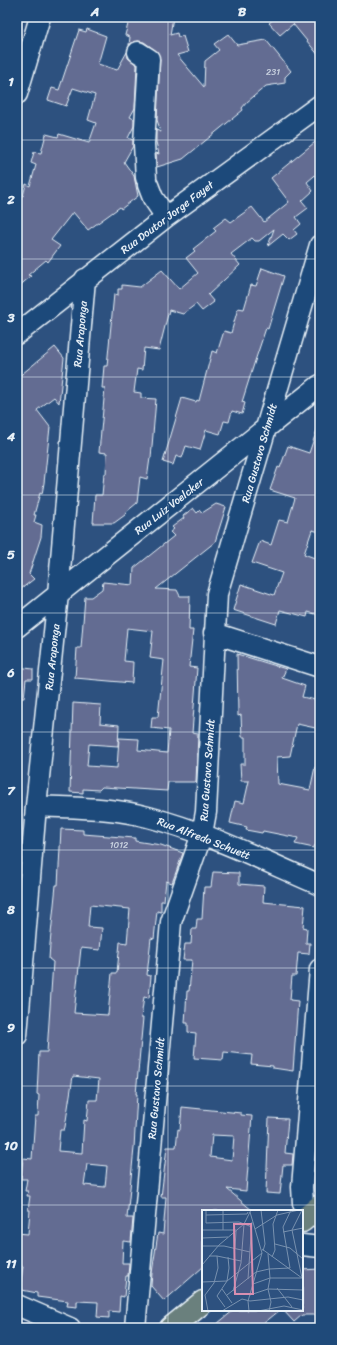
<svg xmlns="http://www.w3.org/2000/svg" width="337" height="1345" font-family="Sriracha,sans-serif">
  <rect width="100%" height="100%" fill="#2d517f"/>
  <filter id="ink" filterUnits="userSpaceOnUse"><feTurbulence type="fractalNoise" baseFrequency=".025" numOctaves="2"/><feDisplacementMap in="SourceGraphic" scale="8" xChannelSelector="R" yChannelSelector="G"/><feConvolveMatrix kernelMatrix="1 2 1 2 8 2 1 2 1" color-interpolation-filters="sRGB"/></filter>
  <g filter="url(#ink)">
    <path fill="#646c92" stroke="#e8f1f8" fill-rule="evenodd" d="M130,17H173L170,35L177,33L178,37L183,36L188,52L177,55L204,87L205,61L219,50L214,44L228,34L237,45L266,40L291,71L285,77V83L266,86L247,102L242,108L243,110L183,159L157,167L156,153L159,154L156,142V130L161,132L157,120L160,59L155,50L144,42L138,41L129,45L130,37L125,35Z
      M276,17H320V57L293,24L280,35L269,23Z
      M87,29L106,36L98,64L117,70L127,52L128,58L137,65L135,108L130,117L134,119V126L128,138L133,140V146L124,162L134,176L138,196L121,209L120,207L88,230L73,212L51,240L60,246L48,262L46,260L28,275L31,276L17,288V208L20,195L23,196L26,184L30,186L36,165L31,163L34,152L41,153L46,134L58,137L59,134L89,143L96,123L88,120L95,95L73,88L66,106L48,100L52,88L59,90L79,30L86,32Z
      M320,138V171L307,182L313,191L302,201L308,208L296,217L301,224L294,230L297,234L289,240L283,234L268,246L274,229L259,241H255L252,238L231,254L240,265L208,295L214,302L202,311L196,304L183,314L169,310L159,350L144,348L142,370L137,369L134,392L141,393V398L156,399L151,458H150L147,479L140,477L137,503L126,512L125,515L114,523H93L95,495H102L104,474H106L107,453L99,452L105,388H102L104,366H107L114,294L118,295V289H122V285L140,287L162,270L179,289L198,273L186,258L195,251L193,249L216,231L213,228L226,218L231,222L252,207L264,222L289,202L271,178Z
      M262,268L284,276L268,329L266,328L254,364L242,402L245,403L242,414L232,411L229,422L224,421L220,434L206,430L200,450L186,446L182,458L176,456L173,465L163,462L182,398L196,402L197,400L199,401L212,351L217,353L224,331L231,333L238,308L244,309L251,285L256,286Z
      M55,347L64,358L59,403L54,397L37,410L50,427L44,483L42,494L40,493L34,515H36L34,522L42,525L41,537L29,574L34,579L17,592V378Z
      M318,427H320V507L316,519L320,520V532L312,530L304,554L320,560L319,615L308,612L307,617L280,610L276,624L233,610L241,584L274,595L282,573L252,563L260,541L271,545L279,520L288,522L295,498L270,490L278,467L280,468L288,446L309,453Z
      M216,504L226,507L215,542L156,589L177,590L180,596H190L189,630H193L189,667L197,668L192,733L198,734L196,782H168L167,791L102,787L99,790L83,789V793L70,792L73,703L101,705L100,723L119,725L118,746L89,744L87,766L117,768L119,738L139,739L138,750L167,753L169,730L151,728L152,717H158L164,660L150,658L153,631L127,628L124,661L133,662L132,683L75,678L77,648H81L85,597H91L102,589L103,582L133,585L134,568L174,536L170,532L174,529L172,527L184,518L183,516L193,508L197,513L200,510L202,513Z
      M237,654L286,669L282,678L305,686L302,697L320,701V729L297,724L290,756L277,757L278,784L310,790L315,767H320V846L315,845L314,848L295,844L298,838L263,831L262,833L246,830L247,827L230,823L235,801L244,803L249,781H241L240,764H245V737H242L241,715L238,716Z
      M17,667L33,669V679H26L24,698H17Z
      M61,829L83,830V834L135,838V841L161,845L183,853L172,883L166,881L164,901H161V912L157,911L154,939L151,938L147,975L151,976L149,998L144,997L141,1018H143L136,1094H137L134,1148L127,1218H133L131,1242L123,1241L122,1263H129L128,1276H126L124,1297L120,1296L119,1312L109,1311V1318L97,1317L98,1302L77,1301V1307L67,1306L68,1301L37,1297V1293L22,1290V1288H20L23,1266L17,1265V1233L28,1234L30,1210H28L30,1196H27L28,1191H25L27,1179H21L23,1158L32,1159L35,1116H38L39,1095L37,1094L39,1052H47L53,962L49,959L50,944L56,885H58ZM90,905L130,909L127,943L120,942L117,973H112L108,1015L74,1013L81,948L100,950L102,928L88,927ZM73,1076L99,1079L97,1100H89L87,1121L84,1120L82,1153L58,1151L60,1130H64L65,1127ZM87,1164L107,1166L105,1187L84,1185Z
      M213,872L239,873V884L264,886L263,902L305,906L303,927L307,928L306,943H310L309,954L298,953L296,976H292L290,1000L298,1001L293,1071L273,1068V1066L251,1064L252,1055L224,1052L223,1060L194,1058L196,1033L188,1032V1023H185L187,991H189L192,960H183L185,944H191L192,929H196L197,919H202L204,887H211Z
      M182,1107L241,1113V1115L252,1116L246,1191L227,1189L253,1211H203V1267L164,1301L151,1286L152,1273L158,1233L163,1234L166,1197H161L167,1147H176L178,1129L180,1130ZM212,1135L234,1136L232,1160L210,1157Z
      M269,1118L288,1119L285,1153L293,1154L292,1165H283L280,1194L266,1193Z
      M320,1269V1315H302L294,1322L283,1310H302V1270Z
      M234,1310H280L258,1328H212Z"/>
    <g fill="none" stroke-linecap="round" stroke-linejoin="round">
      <defs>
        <path id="minor" d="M138,52L149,59L144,144L146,178
          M17,94L40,17
          M148,185L153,198L166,217
          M17,334L166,217L320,105
          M17,627L320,385
          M214,633L320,667
          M36,806C73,808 112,807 148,817C207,832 264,861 320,885
          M17,1035L36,806L58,594L85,279
          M307,1216L303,1203L302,1187L320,969
          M302,1245L320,1247
          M17,1305L70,1328
          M135,1328L171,922L202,834L206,812L217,594L320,245"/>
        <path id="major" d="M302,1221L320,1206
          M171,1328L203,1302"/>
      </defs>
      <use href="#minor" stroke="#e8f1f8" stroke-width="23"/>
      <use href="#major" stroke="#e8f1f8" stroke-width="25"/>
      <use href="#minor" stroke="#1f4a7a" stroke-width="20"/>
      <use href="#major" stroke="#6a807d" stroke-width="22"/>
    </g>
  </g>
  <path fill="none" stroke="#e8f1f8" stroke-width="1" stroke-opacity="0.55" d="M168,17V1328M17,140H320M17,259H320M17,377H320M17,495H320M17,613H320M17,732H320M17,850H320M17,968H320M17,1086H320M17,1205H320"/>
  <g text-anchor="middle" stroke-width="3" stroke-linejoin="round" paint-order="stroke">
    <g font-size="9" fill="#c7d0de">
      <text x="273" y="75">231</text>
      <text x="119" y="848">1012</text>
    </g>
    <g font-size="11" fill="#e8f1f8" stroke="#1f4a7a">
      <text transform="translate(167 217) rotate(-37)" y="4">Rua Doutor Jorge Fayet</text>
      <text transform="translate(80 334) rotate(-85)" y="4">Rua Araponga</text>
      <text transform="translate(259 453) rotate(-74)" y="4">Rua Gustavo Schmidt</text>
      <text transform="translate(169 506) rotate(-38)" y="4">Rua Luiz Voelcker</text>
      <text transform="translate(52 657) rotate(-84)" y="4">Rua Araponga</text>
      <text transform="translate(207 770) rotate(-86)" y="4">Rua Gustavo Schmidt</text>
      <text transform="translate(204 838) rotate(21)" y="4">Rua Alfredo Schuett</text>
      <text transform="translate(156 1088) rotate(-85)" y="4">Rua Gustavo Schmidt</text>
    </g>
  </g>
  <g transform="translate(202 1210)">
    <rect width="101" height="101" fill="#2d517f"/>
    <path fill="none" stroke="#7891af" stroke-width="1" d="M21,0V20M59,0L63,34L61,41M4,5L45,4L46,2M4,13L37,12L50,17M4,13V0M101,16V36M53,19L75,5L97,0M0,20H34M81,22L101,18M0,28L26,27M73,34L88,38L101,49M0,36H22L48,42M33,38L34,21M60,39L100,68M66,44L68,68L66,79L69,92L67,101M15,46L39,51M70,47L73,40L71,14L76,0M0,55L17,35L42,14L49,0M88,58L81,17L89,0M46,69L50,12M0,72L25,71L60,43M51,74L68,68H100L90,20L100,0M75,78L90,97M20,79L30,93M31,81L39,53L42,14M25,85L54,62L67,59L88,58M48,85L66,79L101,80M23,97L15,86L25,71L27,58L26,47M6,101L3,85L12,73L16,58L15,46H7M20,101L40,89L48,91L86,87L101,90M47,101L46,91L60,43L48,2M56,101L82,96L101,100"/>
    <path fill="#d78fb1" fill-opacity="0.15" stroke="#d78fb1" stroke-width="2" d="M32,14H49L51,84H33Z"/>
    <rect width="101" height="101" fill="none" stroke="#e8f1f8" stroke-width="2"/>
  </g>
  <rect width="337" height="1345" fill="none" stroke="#1f4a7a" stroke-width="44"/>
  <rect x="22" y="22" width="293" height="1301" fill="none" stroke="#e8f1f8" stroke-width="1.5"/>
  <g font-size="13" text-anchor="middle" font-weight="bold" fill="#e8f1f8">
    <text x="95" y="16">A</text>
    <text x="242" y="16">B</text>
    <text x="11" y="86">1</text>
    <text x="11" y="204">2</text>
    <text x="11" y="322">3</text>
    <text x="11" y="441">4</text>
    <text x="11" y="559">5</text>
    <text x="11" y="677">6</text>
    <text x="11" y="795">7</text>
    <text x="11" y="914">8</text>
    <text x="11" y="1032">9</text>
    <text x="11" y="1150">10</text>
    <text x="11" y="1268">11</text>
  </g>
</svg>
